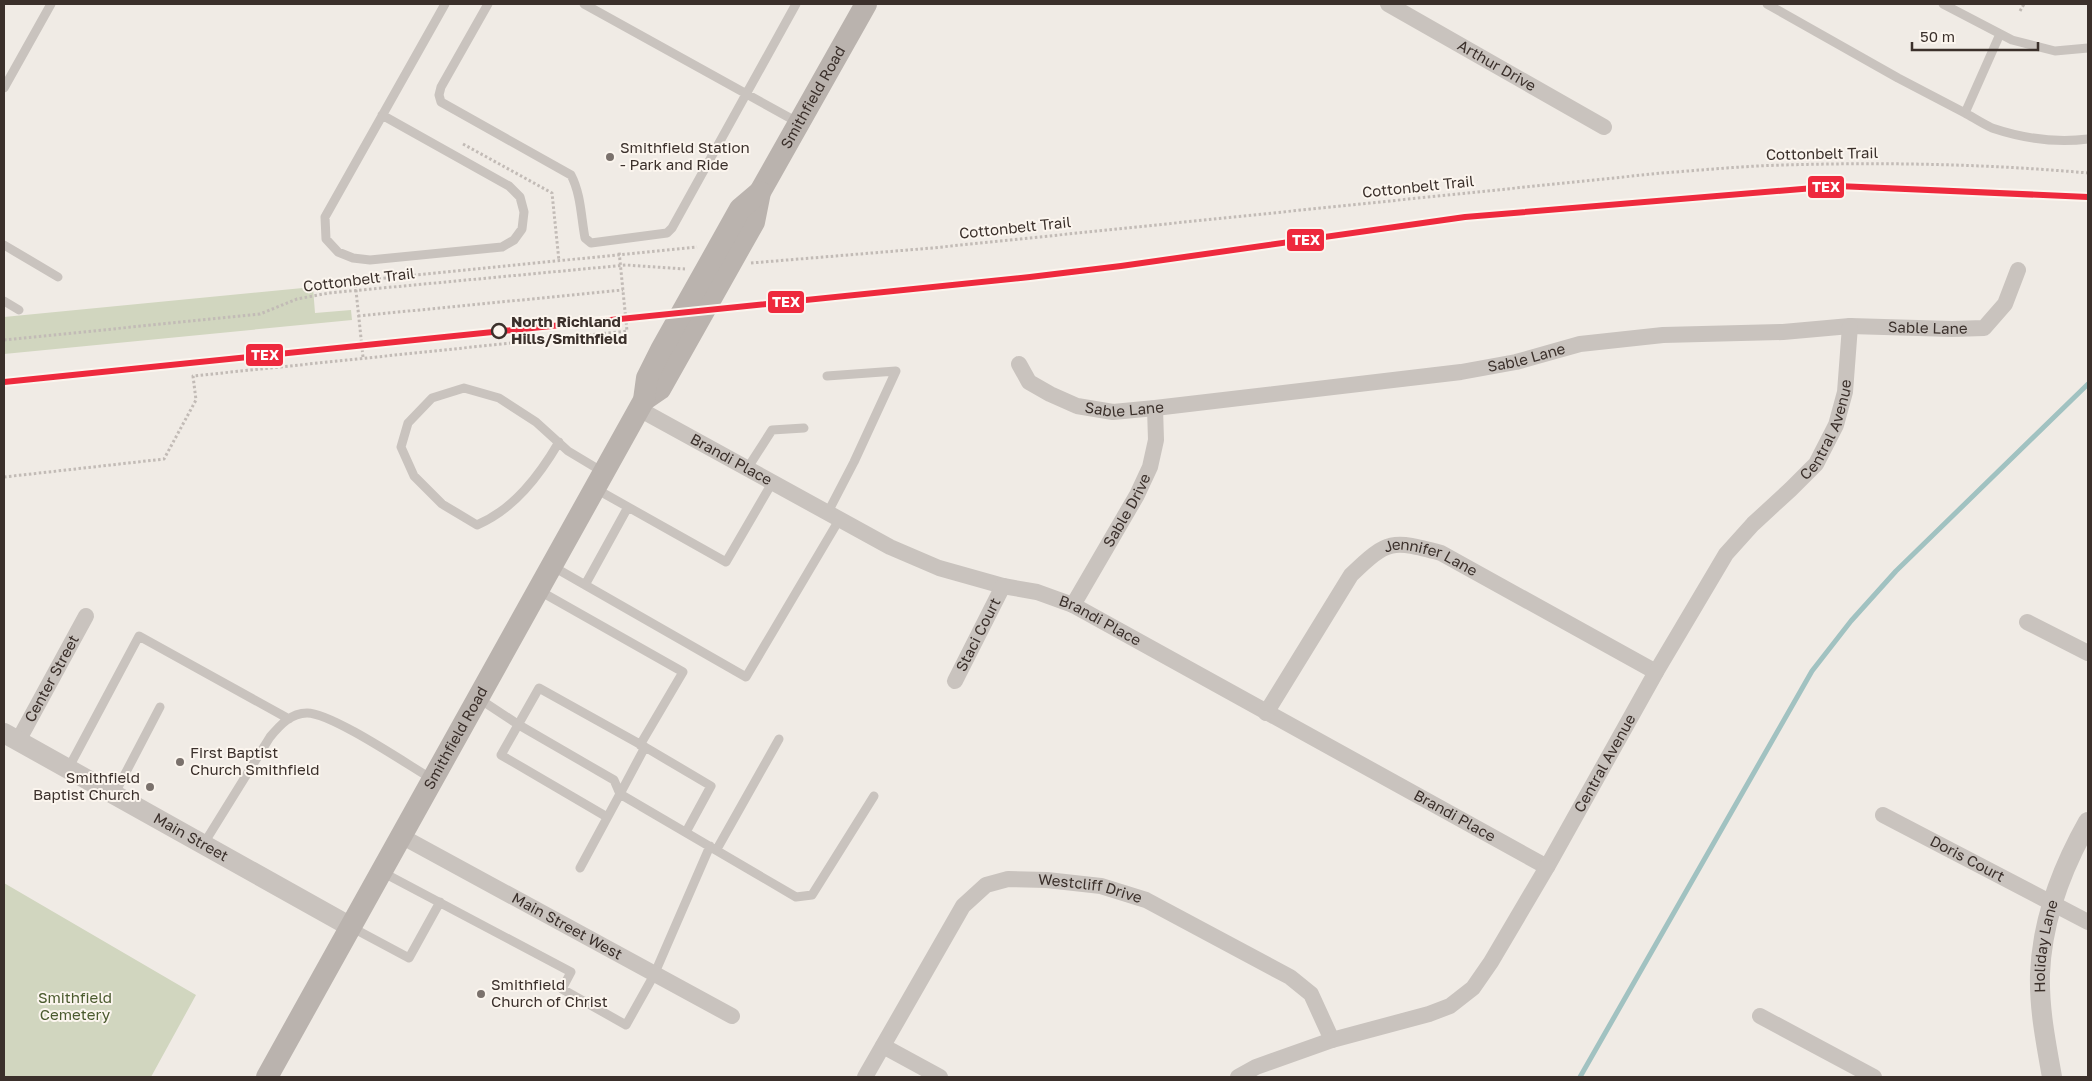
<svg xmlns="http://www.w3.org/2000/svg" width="2092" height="1081" font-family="'Golos Text',sans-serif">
  <rect width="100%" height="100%" fill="#f0ebe5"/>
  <path fill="#d1d6bf" d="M313,287L315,313L351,310L352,320L4,354V317Z
    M4,883L196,995L151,1077H4Z"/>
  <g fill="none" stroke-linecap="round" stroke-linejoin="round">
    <path stroke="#a1c2c1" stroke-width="5" d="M1580,1077L1812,671L1851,621L1896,571L2088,384"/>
    <path stroke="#c2bbb6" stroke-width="3" stroke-dasharray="2.5 2.5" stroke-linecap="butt" d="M2020,11L2024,4
      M463,144L552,193L559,261
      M751,263L932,248L1662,173C1703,170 1743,166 1784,165C1885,162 1987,164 2088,173
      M358,316L623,290
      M4,340L260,314L297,299L329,293L626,265L685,269
      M363,357L355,281L697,247
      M4,477L164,459L196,400L193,376L627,331L619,251"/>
    <path stroke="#c9c3be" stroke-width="9" d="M488,4L441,87L439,95L441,102L571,175C581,194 581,217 585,238L591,243L667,233L672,228L796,4
      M584,4L799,123
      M1767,4L1898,78L1965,113
      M1943,4L2012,40L2055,51L2088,48
      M2000,34L1965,113C1974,118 1983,124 1992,128C2022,138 2057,143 2088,139
      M4,88L51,4
      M382,115L509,186L520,197L524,212L522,229L514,240L502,247L370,260L353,258L338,252L326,239L325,217L445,4
      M4,245L58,277
      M4,301L19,310
      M559,442C539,476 514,509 477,525L442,504L414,476L401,447L408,423L432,398L464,388L499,398L536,422L568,451L603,472
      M747,469L772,430L804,428
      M596,489L726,562L772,483
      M827,514L854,462L896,371L827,376
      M552,566L746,677L839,520
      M585,585L628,507
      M538,590L683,672L640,745
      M478,698L519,725L614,780L620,794L580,868
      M68,769L139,636L289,719
      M114,795L160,707
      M607,817L501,755L539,688L645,747
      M686,832L711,786L645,747L620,794L796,897L812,895L874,796
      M203,845L270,737C280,725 291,713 307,713C332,713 408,765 432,779
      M717,849L779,739
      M382,872L571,972L562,989L626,1025L654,975L710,846
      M351,927L409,958L440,902"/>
    <g stroke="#c9c3be" stroke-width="16">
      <path id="s1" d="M1388,4L1604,127"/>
      <path id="s2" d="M1019,364L1029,382L1050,394L1077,406L1113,412L1155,408L1461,372L1516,362L1580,344L1663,335L1783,332L1850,326L1952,329L1984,328L2005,304L2018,270"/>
      <path id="s3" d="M639,409L890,547L939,568L1003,586L1037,592L1073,605L1547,867"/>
      <path id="s4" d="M1073,605L1137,495L1150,467L1156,440L1155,408"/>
      <path d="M2027,622L2088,653"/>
      <path id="s5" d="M955,681L1003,586"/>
      <path id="s6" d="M1266,713L1351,575C1388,539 1392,540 1441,553L1656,672"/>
      <path id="s7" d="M18,741L86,616"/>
      <path id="s8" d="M1883,815L2088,922"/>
      <path id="s9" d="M401,836L732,1016"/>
      <path d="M1760,1016L1874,1077"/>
      <path d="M883,1046L940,1077"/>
      <path id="s10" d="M865,1077L963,906L986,885L1008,879L1047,880L1101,886L1146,900L1290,977L1311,994L1332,1040"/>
      <path id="s11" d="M1238,1077L1256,1067L1332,1040L1429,1014L1450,1006L1473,988L1491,962L1547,867L1656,672L1726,554L1753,524L1791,489L1816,464L1836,425L1845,392L1850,326"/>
    </g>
    <g stroke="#c9c3be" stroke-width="20">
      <path id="s12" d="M4,733L351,927"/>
      <path id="s13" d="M2052,1077C2046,1043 2039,1009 2040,974C2042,920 2062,868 2088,822"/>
    </g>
    <g stroke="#bab3ae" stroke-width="22">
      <path id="s14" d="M644,400L660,389L754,222L760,192L866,4"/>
      <path id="s15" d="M267,1077L644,400L647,378L661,350L740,209L760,192"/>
    </g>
    <defs>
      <path id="rail-1" d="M4,382L1030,277L1121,266L1465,217L1838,186L2088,197"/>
    </defs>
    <use href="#rail-1" stroke="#fbf5ee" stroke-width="10"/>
    <use href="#rail-1" stroke="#ee293d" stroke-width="6"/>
  </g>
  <g fill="#7a716c" stroke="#fbf5ee" stroke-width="2">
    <circle cx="610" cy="157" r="5"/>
    <circle cx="180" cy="762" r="5"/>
    <circle cx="150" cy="787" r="5"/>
    <circle cx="481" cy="994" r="5"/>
  </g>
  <circle fill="#fbf5ee" stroke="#3b302b" stroke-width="2.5" cx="499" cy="331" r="7"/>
  <g text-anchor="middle" stroke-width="4" stroke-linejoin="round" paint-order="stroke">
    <g font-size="15" fill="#3b302b" stroke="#fbf5ee">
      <text dy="5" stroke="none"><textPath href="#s1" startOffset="125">Arthur Drive</textPath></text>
      <text dy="5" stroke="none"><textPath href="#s14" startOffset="350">Smithfield Road</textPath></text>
      <text transform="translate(1822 154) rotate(-1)" y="5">Cottonbelt Trail</text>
      <text transform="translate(1418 187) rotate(-6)" y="5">Cottonbelt Trail</text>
      <text transform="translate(1015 228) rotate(-6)" y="5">Cottonbelt Trail</text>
      <text transform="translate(359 280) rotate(-7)" y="5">Cottonbelt Trail</text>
      <text dy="5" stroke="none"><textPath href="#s2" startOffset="932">Sable Lane</textPath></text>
      <text dy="5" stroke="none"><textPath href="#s2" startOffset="528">Sable Lane</textPath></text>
      <text dy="5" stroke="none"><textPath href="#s2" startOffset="122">Sable Lane</textPath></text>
      <text dy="5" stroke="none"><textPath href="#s11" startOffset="919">Central Avenue</textPath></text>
      <text dy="5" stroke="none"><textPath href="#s3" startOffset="105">Brandi Place</textPath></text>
      <text dy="5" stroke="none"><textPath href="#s4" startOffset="109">Sable Drive</textPath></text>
      <text dy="5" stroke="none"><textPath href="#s6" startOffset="254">Jennifer Lane</textPath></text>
      <text dy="5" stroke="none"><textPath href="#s3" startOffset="510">Brandi Place</textPath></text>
      <text dy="5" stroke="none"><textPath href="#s5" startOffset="52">Staci Court</textPath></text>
      <text dy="5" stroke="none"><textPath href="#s7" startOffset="71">Center Street</textPath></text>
      <text dy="5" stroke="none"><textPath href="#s15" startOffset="388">Smithfield Road</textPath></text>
      <text dy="5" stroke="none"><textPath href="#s11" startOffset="514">Central Avenue</textPath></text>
      <text dy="5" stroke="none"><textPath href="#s3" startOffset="915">Brandi Place</textPath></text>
      <text dy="5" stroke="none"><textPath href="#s12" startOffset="214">Main Street</textPath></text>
      <text dy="5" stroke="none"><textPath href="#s8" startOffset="95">Doris Court</textPath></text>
      <text dy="5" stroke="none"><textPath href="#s10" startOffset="334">Westcliff Drive</textPath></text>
      <text dy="5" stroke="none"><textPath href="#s9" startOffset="189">Main Street West</textPath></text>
      <text dy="5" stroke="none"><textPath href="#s13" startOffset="132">Holiday Lane</textPath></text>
    </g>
    <g font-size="15" fill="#3b302b" stroke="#fbf5ee" text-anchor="start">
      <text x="620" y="153">Smithfield Station<tspan x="620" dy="17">- Park and Ride</tspan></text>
      <text x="190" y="758">First Baptist<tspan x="190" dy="17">Church Smithfield</tspan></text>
      <text x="140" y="783" text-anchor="end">Smithfield<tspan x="140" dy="17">Baptist Church</tspan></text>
      <text x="491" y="990">Smithfield<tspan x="491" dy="17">Church of Christ</tspan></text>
    </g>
    <g font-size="15" font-weight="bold" fill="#3b302b" stroke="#fbf5ee" text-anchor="start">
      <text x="511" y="327">North Richland<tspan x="511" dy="17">Hills/Smithfield</tspan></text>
    </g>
    <g font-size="15" fill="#4a5a2e" stroke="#fbf5ee">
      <text x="75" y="1003">Smithfield<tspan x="75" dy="17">Cemetery</tspan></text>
    </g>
  </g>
  <g stroke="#fbf5ee" stroke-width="2">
    <rect x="1807" y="175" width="38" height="24" rx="5" fill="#ee293d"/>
    <rect x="1286" y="228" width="39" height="24" rx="5" fill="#ee293d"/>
    <rect x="767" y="290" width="38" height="24" rx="5" fill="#ee293d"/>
    <rect x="245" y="343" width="39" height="24" rx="5" fill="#ee293d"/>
  </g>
  <g font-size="14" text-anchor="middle" font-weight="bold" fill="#fff">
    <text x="1826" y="192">TEX</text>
    <text x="1306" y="245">TEX</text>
    <text x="786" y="307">TEX</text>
    <text x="265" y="360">TEX</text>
  </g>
  <rect width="2092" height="1081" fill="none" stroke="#3b302b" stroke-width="10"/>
  <path d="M1912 42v8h126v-8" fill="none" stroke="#3b302b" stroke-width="2.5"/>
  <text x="1920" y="42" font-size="15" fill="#3b302b" stroke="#fbf5ee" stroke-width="4" paint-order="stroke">50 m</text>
</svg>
